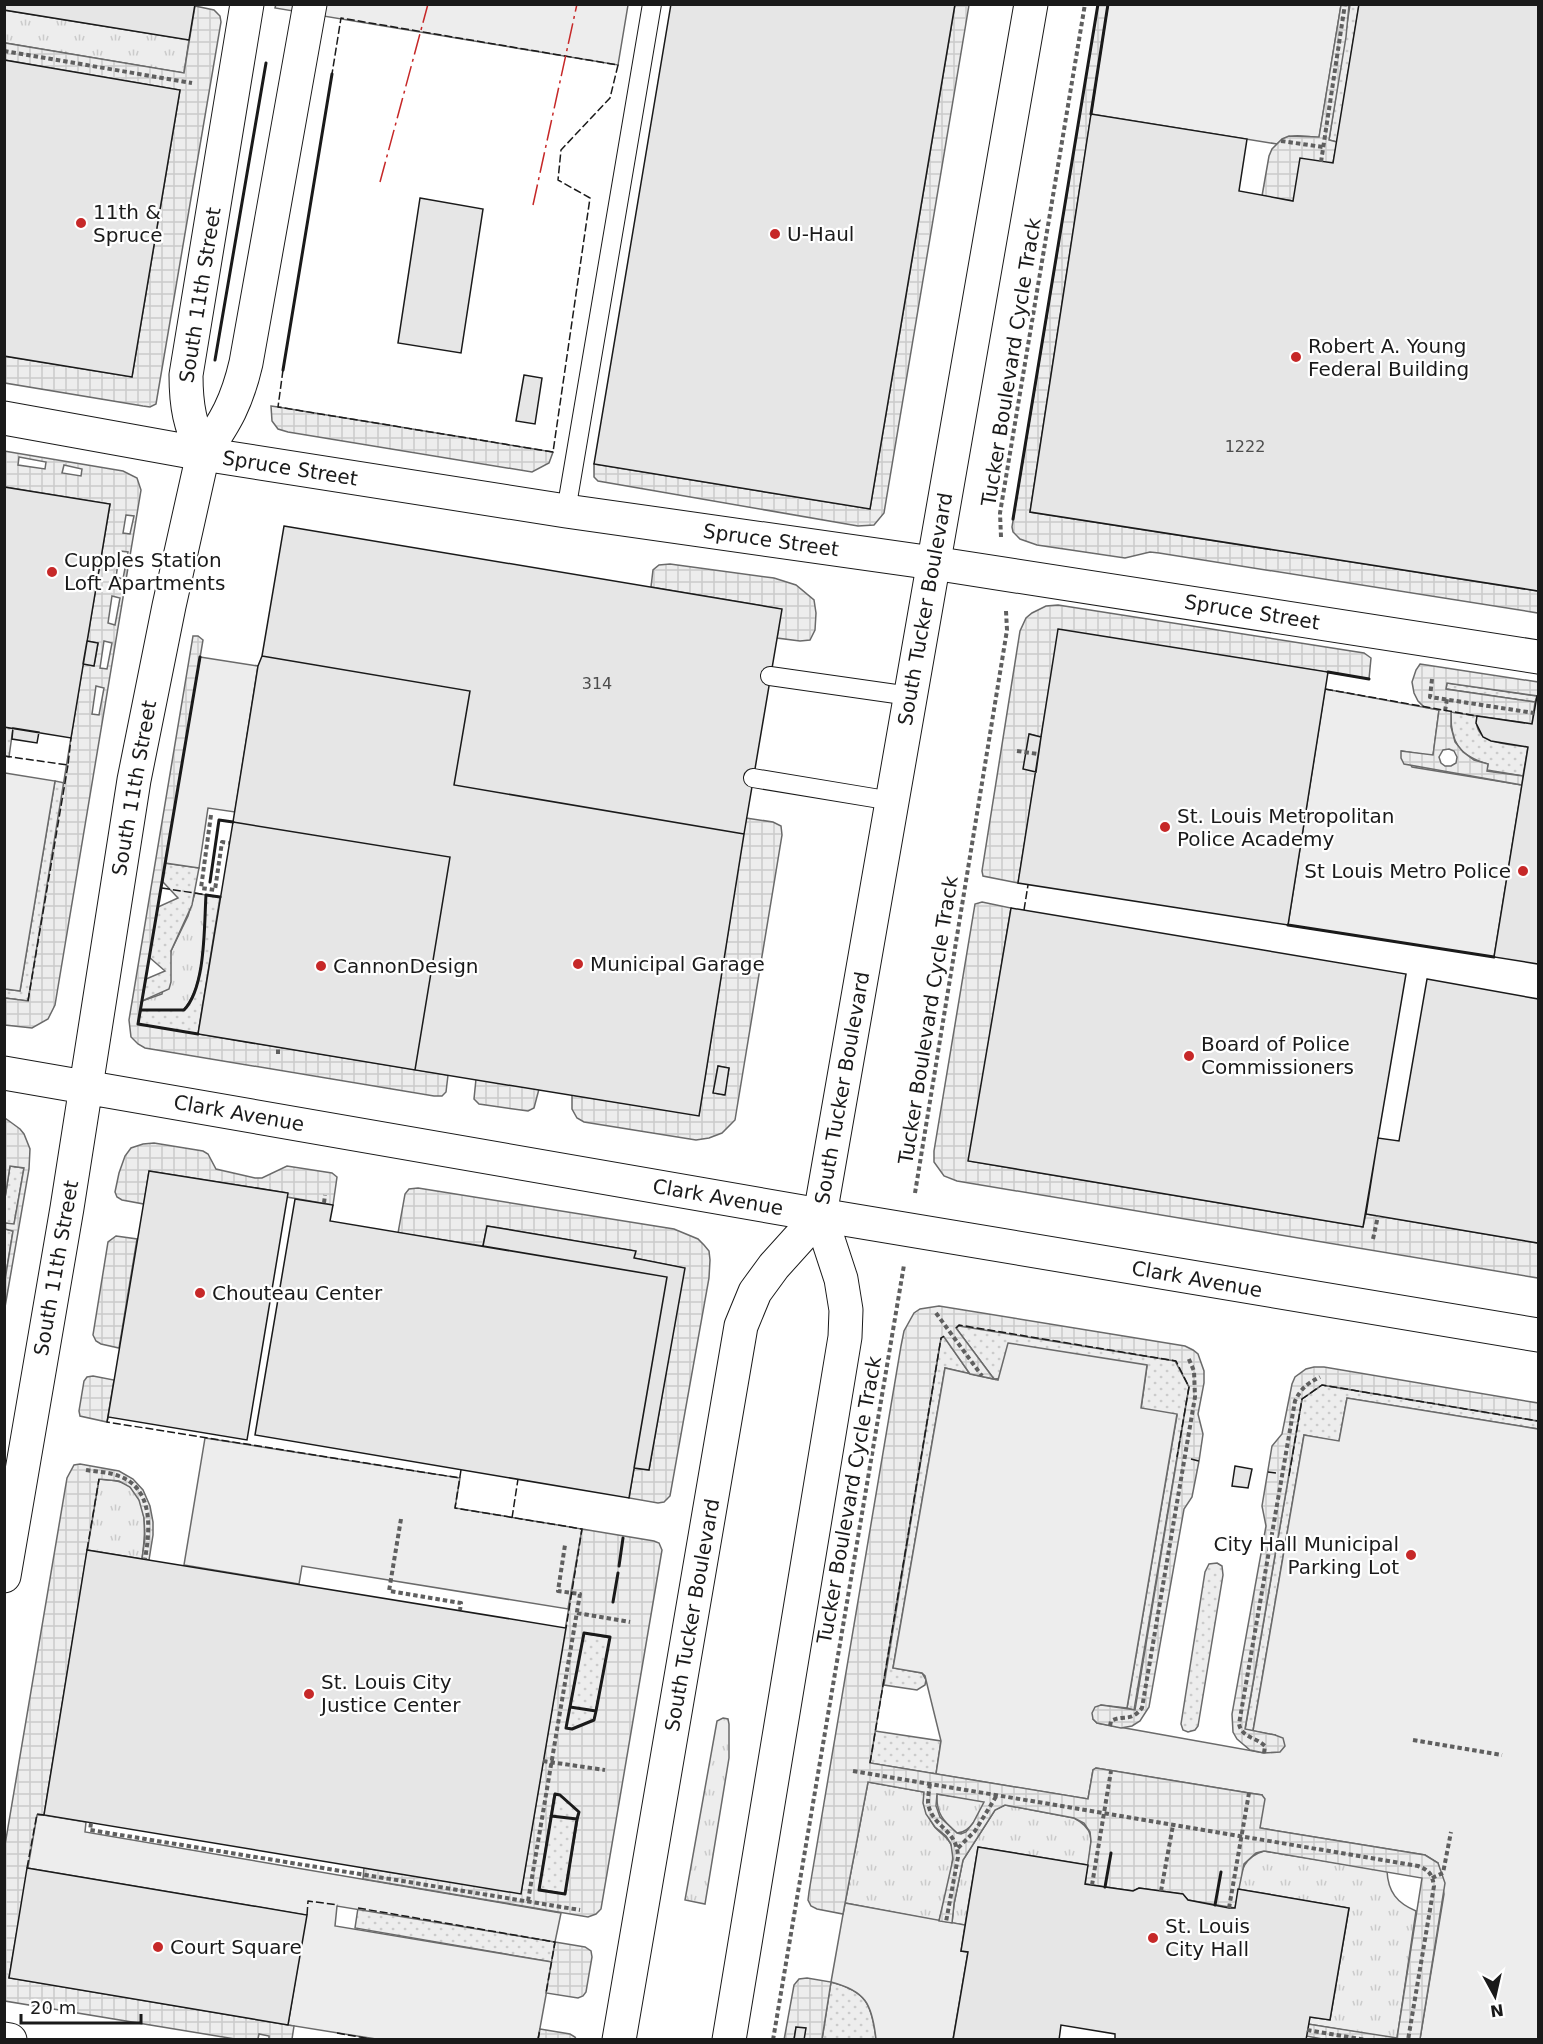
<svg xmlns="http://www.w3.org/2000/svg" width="1543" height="2044" font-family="'DejaVu Sans',sans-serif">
  <defs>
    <pattern id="grass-tufts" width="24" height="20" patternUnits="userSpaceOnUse" patternTransform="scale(1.5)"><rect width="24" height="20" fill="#ededed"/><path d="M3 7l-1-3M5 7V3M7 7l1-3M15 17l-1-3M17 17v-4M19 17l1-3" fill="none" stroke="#cbcbcb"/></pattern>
    <pattern id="garden-dots" width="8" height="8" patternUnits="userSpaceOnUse" patternTransform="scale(1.5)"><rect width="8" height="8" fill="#ededed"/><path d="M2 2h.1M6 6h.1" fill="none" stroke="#cbcbcb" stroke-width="1.8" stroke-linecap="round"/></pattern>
    <pattern id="plaza-grid" width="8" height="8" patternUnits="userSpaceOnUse" patternTransform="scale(1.5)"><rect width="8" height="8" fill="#ededed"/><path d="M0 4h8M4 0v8" fill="none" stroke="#cbcbcb"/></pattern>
  </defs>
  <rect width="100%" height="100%" fill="#fff"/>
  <path fill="url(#grass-tufts)" stroke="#6a6a6a" stroke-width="1.5" d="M4,10L189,40L184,73L5,43Z
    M195,893L206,895C204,926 206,987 184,1010H141L142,1001L162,994L171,951L188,916Z
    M99,1479C109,1480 122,1480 130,1487C149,1504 145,1537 142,1559L87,1550Z
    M723,1718L728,1719L729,1724V1758L705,1904L685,1900L717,1721Z
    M868,1782L924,1792C923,1804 927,1816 934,1826C940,1834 949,1837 952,1847C956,1863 943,1904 939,1921L845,1903Z
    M937,1794L985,1801C980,1813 971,1833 957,1833C943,1821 936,1813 937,1794Z
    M1005,1805L1074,1818C1097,1830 1091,1843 1088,1865L978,1847L965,1925L952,1923L954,1904L963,1860L995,1810Z
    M1264,1851L1387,1871C1388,1892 1397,1903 1416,1911L1397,2039L1308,2024L1310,2017L1330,2020L1349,1908L1238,1889C1241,1870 1244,1857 1264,1851Z"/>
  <path fill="url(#garden-dots)" stroke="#6a6a6a" stroke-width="1.5" d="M1350,5H1359L1337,142L1329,140Z
    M1447,683L1537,696L1535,702L1446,689Z
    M1451,712L1477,716C1472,745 1508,744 1528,747L1523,776L1487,770L1488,764C1459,756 1450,742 1451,712Z
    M4,727L13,728L9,757L5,756Z
    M55,781L65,783L28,1001L5,998V989L20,991Z
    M165,863L199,868L192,905L171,951V982L169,989L142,1001L146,979L165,971L149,957L158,907L178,898L163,882Z
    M206,895L220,897L198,1034L138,1024L141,1010H183C206,987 204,926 206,895Z
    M10,1166L24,1168L14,1225L5,1223V1198Z
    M5,1229L13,1231L5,1280Z
    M959,1325L1176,1361L1189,1387L1134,1710L1127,1708L1177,1415L1141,1409L1147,1366L994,1379L956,1328Z
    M944,1336L970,1374L945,1368L893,1668L922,1673L926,1680L925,1685L917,1690L884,1685L941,1338Z
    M1322,1385L1538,1421V1429L1347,1398L1339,1442L1304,1435L1253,1731L1245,1730L1302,1399Z
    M1217,1563L1222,1566L1223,1575L1198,1726L1195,1730L1188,1732L1183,1730L1181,1724L1205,1572L1209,1564Z
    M584,1633L610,1637L594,1720L572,1729L566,1728Z
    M875,1731L941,1741L936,1774L870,1763Z
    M555,1794L560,1795L579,1812L565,1894L539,1890Z
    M358,1908L555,1942L552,1962L355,1928Z
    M831,1982C866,1991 872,2004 876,2039L822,2040Z"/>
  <path fill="#ededed" stroke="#6a6a6a" stroke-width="1.5" d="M276,4L628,5L618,65L275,8Z
    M1108,5H1341L1319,138C1304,136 1289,132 1277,144L1091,114Z
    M200,657L258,666L235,812L208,808L199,868L165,863Z
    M1325,689L1439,710L1433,756L1402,751L1412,767L1522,785L1494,957L1288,925Z
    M5,773L55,781L20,991L5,989Z
    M1008,1343L1147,1365L1141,1408L1177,1414L1127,1708L1101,1705L1093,1719L1097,1723L1264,1753L1275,1735L1253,1731L1304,1435L1339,1441L1347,1398L1538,1429V2039H1420L1444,1894L1438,1863L1425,1855L1260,1828L1262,1795L1249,1793L1096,1768L1093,1770L1088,1799L936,1774L941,1741L925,1676L922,1673L893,1668L945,1368L998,1380Z
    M205,1438L460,1478L455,1508L582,1529L568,1609L302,1566L299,1584L184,1565Z
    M37,1814L86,1822L85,1832L561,1913L555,1942L337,1906L335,1926L552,1962L538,2039H376L288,2025L306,1915L27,1868Z
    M845,1903L965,1925L961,1951L968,1952L953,2039H876C872,2004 866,1991 831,1982Z"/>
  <path fill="url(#plaza-grid)" stroke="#6a6a6a" stroke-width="1.5" fill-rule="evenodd" d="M955,5H969L884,513L874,525L858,526L598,481L594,477V464L870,509Z
    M1098,5H1108L1030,512L1538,591V613L1159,553L1150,552L1125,558L1037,545L1020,539L1013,532L1012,527Z
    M1341,5H1349L1346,37L1329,140L1337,142L1333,163L1293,201L1262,196L1269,156L1272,149L1282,139L1289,136L1319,137Z
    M195,6L214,10L220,16L221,22L156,404L150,407L143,406L5,383L4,356L132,377L180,90L5,60V43L184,73Z
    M271,406L278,407L553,452L549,463L532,472L288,432L278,429L272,421Z
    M4,451L123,471L137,478L141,490L55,1005L48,1019L32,1028L5,1025V998L28,1001L83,664L94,666L98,643L87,641L110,504L5,487ZM19,457L46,462L45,469L18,465ZM64,465L82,469L81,476L62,473ZM126,515L134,516L130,534L123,533ZM120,551L128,552L123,579L116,577ZM112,596L120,598L115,625L108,623ZM104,641L112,643L107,669L100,668ZM96,686L104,688L99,715L92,714Z
    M670,564L774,578L796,585L814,600L816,613L815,630L810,640L800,641L777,638L781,609L651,587L653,570L659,565Z
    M1058,605L1364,653L1371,658L1369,679L1059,630L1041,737L1030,734L1036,772L1018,883L983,876L982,871L1020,631L1026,618L1032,613L1046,606Z
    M193,636H198L203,640L138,1024L448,1075L446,1092L442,1096H434L145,1048L138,1044L131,1037L129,1020Z
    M1420,664L1538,682V696L1447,683L1446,689L1535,702L1532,724L1451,712V727L1455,742L1463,752L1474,760L1488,764L1487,771L1523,776L1522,785L1404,764L1401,758V751L1433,755L1439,710L1424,707L1418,701L1414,693L1412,682L1416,670ZM1449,749L1454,751L1457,757L1456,763L1451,766H1445L1441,763L1439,757L1443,750Z
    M746,818L773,822L781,826L782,835L735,1120L722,1133L709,1138L696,1140L584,1122L577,1118L572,1109V1095L699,1115ZM718,1066L729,1068L724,1095L714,1093Z
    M982,902L1011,908L969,1161L1363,1227L1366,1214L1538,1243V1278L957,1181L944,1176L934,1162V1151L975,904Z
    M476,1079L539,1089L534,1108L528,1111L479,1104L474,1099Z
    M5,1118L20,1129L24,1134L30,1149L29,1169L5,1307V1280L13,1231L5,1229V1223L14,1224L24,1168L10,1166L5,1198Z
    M154,1143L203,1151L208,1154L216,1169L255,1178H262L287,1166L332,1173L337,1177L333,1205L287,1197V1193L149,1171L144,1204L122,1200L117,1197L115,1192L119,1173L125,1156L131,1148L143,1144Z
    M418,1188L674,1229L698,1239L704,1245L709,1251L710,1260L709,1278L670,1496L664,1502L658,1503L629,1498L634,1468L649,1470L684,1268L634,1258L635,1251L487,1226L483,1246L398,1233L405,1194L409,1189Z
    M116,1236L137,1239L119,1348L101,1344L96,1341L93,1335L108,1242Z
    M939,1306L1185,1346L1193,1350L1198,1354L1204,1371V1383L1198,1414L1203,1434L1199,1461L1192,1497L1184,1509L1149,1707L1140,1721L1132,1726L1121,1728L1097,1723L1093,1719L1092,1713L1095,1707L1101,1705L1135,1710L1189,1387L1175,1361L959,1326L956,1328L994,1379L970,1374L944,1337L941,1338L870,1763L1088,1799L1093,1770L1096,1768L1249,1793L1262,1795L1265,1799L1260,1828L1425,1855L1438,1863L1445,1883L1420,2039L1328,2040L1306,2036L1308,2024L1397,2038L1422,1878L1264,1851L1256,1853L1244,1864L1235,1908L1188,1900L1182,1894L1139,1888L1133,1891L1085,1884L1091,1841L1090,1832L1084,1823L1074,1818L1005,1805L995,1810L963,1860L954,1904L952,1923L939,1921L953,1859L951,1844L946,1836L935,1827L926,1814L923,1803L924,1792L868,1782L843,1914L817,1909L811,1906L808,1900L809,1892L901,1346L904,1331L914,1313L920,1309ZM937,1794L984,1802L973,1823L966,1832L961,1834L957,1833L940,1817L936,1806Z
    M1314,1367H1324L1538,1403V1421L1322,1385L1302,1399L1245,1729L1275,1735L1283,1738L1285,1746L1280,1752L1264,1753L1250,1750L1237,1739L1233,1732L1232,1714L1266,1526L1262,1506L1272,1446L1282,1434L1292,1384L1295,1377L1306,1369Z
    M93,1376L114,1380L107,1422L80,1416L79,1411L84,1381L87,1377Z
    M80,1464L119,1471L133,1479L143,1490L150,1506L153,1522V1535L149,1560L142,1559L145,1538L144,1518L139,1500L130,1487L119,1481L99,1479L44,1815H37L9,1978L294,2026L292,2039H269V2036L259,2034L258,2039H235L5,2001V1845L67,1478L74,1465Z
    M582,1529L654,1541L659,1543L662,1550L601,1909L596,1914L588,1917L363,1879L364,1868L521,1893ZM584,1633L610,1638L594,1720L572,1729L566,1727ZM554,1795H560L579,1812L565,1894L539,1889Z
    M555,1942L585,1947L591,1951L592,1957L586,1992L583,1996L578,1998L546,1993Z
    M807,1978L831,1982L822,2039H804L796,2028L794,2039L784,2040L794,1985L799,1979Z
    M540,2029L570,2034L575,2037L576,2039H538Z"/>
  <path fill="#e6e6e6" stroke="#1a1a1a" stroke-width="1.5" d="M4,4H195L189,40L4,10Z
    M671,4H955L870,509L594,464Z
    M1359,4H1538V591L1030,512L1091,114L1247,139L1239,191L1293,201L1300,158L1333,163Z
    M4,60L180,90L132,377L4,356Z
    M420,198L483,209L461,353L398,343Z
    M524,375L542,378L535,424L516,421Z
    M4,487L110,504L71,738L4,727Z
    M284,526L782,609L744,834L454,785L470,691L262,656Z
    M1058,629L1328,672L1288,925L1018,883Z
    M87,641L98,643L94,666L83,664Z
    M262,656L470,691L454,785L744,834L699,1116L415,1070L450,857L233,822L258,666Z
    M1537,696H1538V964L1494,957L1528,747L1491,741L1483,737L1476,723L1477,716L1532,724Z
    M13,728L39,732L37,743L12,739Z
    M1029,734L1041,737L1036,772L1023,769Z
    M233,822L450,857L415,1070L198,1034Z
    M1011,908L1406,974L1363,1227L968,1161Z
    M1427,979L1538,999V1243L1366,1214L1378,1138L1399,1141Z
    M718,1066L729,1068L725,1095L713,1093Z
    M149,1171L288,1193L247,1440L108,1417Z
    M295,1199L333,1205L330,1221L667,1277L629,1498L255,1435Z
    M487,1226L636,1251L634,1258L685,1268L649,1470L634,1468L667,1277L483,1246Z
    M1235,1466L1252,1469L1248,1488L1232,1486Z
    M87,1550L566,1628L521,1894L44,1815Z
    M978,1847L1088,1865L1085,1884L1133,1891L1139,1888L1183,1894L1188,1900L1229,1908H1235L1238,1889L1349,1908L1330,2020L1310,2017L1306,2040H1115V2034L1061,2025L1059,2040H953L968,1952L961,1951Z
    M27,1868L307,1915L288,2025L9,1978Z
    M796,2027L806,2028L804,2040H794Z"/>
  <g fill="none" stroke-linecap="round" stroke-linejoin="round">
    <defs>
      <path id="service" d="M566,511L652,4
        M770,676L910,696
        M753,778L892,801"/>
      <path id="minor" d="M4,418L203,454L566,511L933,563L1538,657
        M203,454C190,425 186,407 186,375L247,4
        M4,2039L10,2040"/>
      <path id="tertiary" d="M4,1073L820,1215L1538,1335
        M4,1576L67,1208L134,780L169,606L203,454"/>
      <path id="primary" d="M619,2040L741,1326L755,1292L774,1266L820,1215
        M729,2040L845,1337L846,1310L841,1279L820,1215L1031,4"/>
      <path id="motorway" d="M203,454C226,421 237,402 246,363L310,4"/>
    </defs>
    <use href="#service" stroke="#1a1a1a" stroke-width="20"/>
    <use href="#minor" stroke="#1a1a1a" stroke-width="35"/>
    <use href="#tertiary" stroke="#1a1a1a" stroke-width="35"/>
    <use href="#primary" stroke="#1a1a1a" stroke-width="35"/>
    <use href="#motorway" stroke="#1a1a1a" stroke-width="35"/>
    <path stroke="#5f5f5f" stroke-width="4" stroke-dasharray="4.5 3" stroke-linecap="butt" d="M4,51L192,83
      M1281,141L1323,147
      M1321,162L1345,4
      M1001,537L1000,513L1085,4
      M1432,679L1430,697L1534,713
      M1445,711L1447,699
      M1017,751L1038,754
      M211,815L201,888L215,890L222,842L229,843
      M278,1054V1047
      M915,1193L1007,630L1006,611
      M324,1203L325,1195
      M1373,1239L1378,1216
      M936,1313L982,1376
      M86,1470C97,1472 109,1472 119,1476C154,1489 150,1530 145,1559
      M401,1519L389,1591L461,1603L460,1610
      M577,1613L630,1622
      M1110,1726L1111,1721C1124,1714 1130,1723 1142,1708L1195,1397L1194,1371L1188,1357
      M1413,1740L1502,1755
      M1264,1753L1265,1746C1256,1737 1242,1738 1239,1724L1295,1401C1301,1388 1308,1383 1320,1377
      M543,1761L605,1770
      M853,1771L1418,1866C1429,1870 1432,1874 1434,1886L1408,2040
      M930,1784C929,1790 928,1797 928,1803C932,1828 957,1828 958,1857L946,1922
      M91,1823L90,1830L580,1910
      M958,1848L975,1831L997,1795
      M1432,1878L1443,1873L1451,1832
      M1092,1885L1111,1771
      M1161,1891L1173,1825
      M528,1901L580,1594L558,1591L565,1545
      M1229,1908L1249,1793
      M1307,2030L1366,2040
      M773,2040L904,1265"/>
    <use href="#service" stroke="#fff" stroke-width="18"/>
    <use href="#minor" stroke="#fff" stroke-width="33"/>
    <use href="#tertiary" stroke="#fff" stroke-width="33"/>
    <use href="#primary" stroke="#fff" stroke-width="33"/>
    <use href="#motorway" stroke="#fff" stroke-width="33"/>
    <path stroke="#1a1a1a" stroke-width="1.5" stroke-dasharray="8 3" stroke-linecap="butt" d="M283,370L278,407L553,452L590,198L558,180L561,150L610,98L618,65L341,18L332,74
      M1325,689L1477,716
      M4,756L68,765L71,738
      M162,888L220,897
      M1024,910L1028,885
      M28,1001L68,765
      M956,1328L959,1325L1176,1361L1189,1387L1177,1457
      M108,1417L107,1422L460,1478
      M1191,1459L1199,1461
      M461,1470L455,1508L582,1529L566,1628
      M1268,1472L1276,1473
      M1289,1476L1302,1399L1322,1385L1538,1421
      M512,1518L518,1479
      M87,1550L99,1479
      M870,1763L941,1338L944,1336
      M27,1868L37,1814L44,1815
      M358,1908L555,1942L546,1993
      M307,1915L308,1901L338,1905
      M337,2033L376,2040
      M538,2040L540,2029"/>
    <path stroke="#1a1a1a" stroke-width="3" d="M1091,114L1108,4
      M215,360L266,63
      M283,370L332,74
      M1013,519L1098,4
      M1328,672L1369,679
      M210,882L219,820L233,822
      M1288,925L1494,957
      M141,1010H184C206,987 204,926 206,895L220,897
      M198,1034L138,1024L200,657
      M619,1566L623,1538
      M613,1602L618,1573
      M570,1707L596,1711L594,1720L572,1729L566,1728L584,1633L610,1637L596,1711
      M551,1816L577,1819L579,1812L560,1795L555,1794L539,1890L565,1894L577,1819
      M1105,1887L1111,1853
      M1215,1905L1221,1872"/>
    <path stroke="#c62828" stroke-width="1.5" stroke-dasharray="21 4.5 3 4.5" stroke-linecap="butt" d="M380,182L428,4
      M533,205L577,4"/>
  </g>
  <g fill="#c62828" stroke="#fff" stroke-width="2">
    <circle cx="81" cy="223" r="6"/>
    <circle cx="775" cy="234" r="6"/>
    <circle cx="1296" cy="357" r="6"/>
    <circle cx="52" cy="572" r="6"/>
    <circle cx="1165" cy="827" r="6"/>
    <circle cx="1523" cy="871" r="6"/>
    <circle cx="578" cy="964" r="6"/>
    <circle cx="321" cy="966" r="6"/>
    <circle cx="1189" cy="1056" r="6"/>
    <circle cx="200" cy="1293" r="6"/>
    <circle cx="1411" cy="1555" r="6"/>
    <circle cx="309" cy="1694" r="6"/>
    <circle cx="1153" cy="1938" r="6"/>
    <circle cx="158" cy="1947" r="6"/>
  </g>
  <g text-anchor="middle" stroke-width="4.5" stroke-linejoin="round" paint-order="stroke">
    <g font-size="16" fill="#4d4d4d">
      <text x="1245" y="452">1222</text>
      <text x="597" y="689">314</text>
    </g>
    <g font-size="20" fill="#1a1a1a" stroke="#fff" text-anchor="start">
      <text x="93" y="219">11th &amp;<tspan x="93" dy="23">Spruce</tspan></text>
      <text x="787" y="241">U-Haul</text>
      <text x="1308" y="353">Robert A. Young<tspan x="1308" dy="23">Federal Building</tspan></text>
      <text x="64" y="567">Cupples Station<tspan x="64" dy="23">Loft Apartments</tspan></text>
      <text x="1177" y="823">St. Louis Metropolitan<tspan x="1177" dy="23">Police Academy</tspan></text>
      <text x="1511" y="878" text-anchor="end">St Louis Metro Police</text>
      <text x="590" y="971">Municipal Garage</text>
      <text x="333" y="973">CannonDesign</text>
      <text x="1201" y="1051">Board of Police<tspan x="1201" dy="23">Commissioners</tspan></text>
      <text x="212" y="1300">Chouteau Center</text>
      <text x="1399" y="1551" text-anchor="end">City Hall Municipal<tspan x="1399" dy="23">Parking Lot</tspan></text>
      <text x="321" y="1689">St. Louis City<tspan x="321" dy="23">Justice Center</tspan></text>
      <text x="1165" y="1933">St. Louis<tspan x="1165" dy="23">City Hall</tspan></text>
      <text x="170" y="1954">Court Square</text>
    </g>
    <g font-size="20" fill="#1a1a1a" stroke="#fff">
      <text transform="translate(200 295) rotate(-81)" y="7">South 11th Street</text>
      <text transform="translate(1011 362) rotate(-81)" y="7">Tucker Boulevard Cycle Track</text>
      <text transform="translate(290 468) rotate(9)" y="7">Spruce Street</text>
      <text transform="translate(771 540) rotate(8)" y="7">Spruce Street</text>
      <text transform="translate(925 609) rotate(-80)" y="7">South Tucker Boulevard</text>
      <text transform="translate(1252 612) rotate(9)" y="7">Spruce Street</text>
      <text transform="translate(134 788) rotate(-80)" y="7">South 11th Street</text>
      <text transform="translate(928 1020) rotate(-81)" y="7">Tucker Boulevard Cycle Track</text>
      <text transform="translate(842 1088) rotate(-80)" y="7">South Tucker Boulevard</text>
      <text transform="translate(239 1113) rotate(10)" y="7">Clark Avenue</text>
      <text transform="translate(718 1197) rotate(10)" y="7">Clark Avenue</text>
      <text transform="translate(56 1268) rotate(-80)" y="7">South 11th Street</text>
      <text transform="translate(1197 1279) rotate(10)" y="7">Clark Avenue</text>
      <text transform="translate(849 1500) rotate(-80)" y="7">Tucker Boulevard Cycle Track</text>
      <text transform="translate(692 1615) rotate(-80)" y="7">South Tucker Boulevard</text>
    </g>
  </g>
  <rect width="1543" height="2044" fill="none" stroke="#1a1a1a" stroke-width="12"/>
  <g transform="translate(1495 1996) rotate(172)" stroke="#ffffff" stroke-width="4.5" paint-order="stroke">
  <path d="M0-4.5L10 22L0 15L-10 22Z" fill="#1a1a1a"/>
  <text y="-9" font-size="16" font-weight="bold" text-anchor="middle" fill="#1a1a1a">N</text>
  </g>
  <path d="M21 2014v9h120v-9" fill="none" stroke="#1a1a1a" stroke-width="3"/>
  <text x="30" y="2014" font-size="18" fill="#1a1a1a" stroke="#ffffff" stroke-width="4.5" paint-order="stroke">20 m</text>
</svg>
